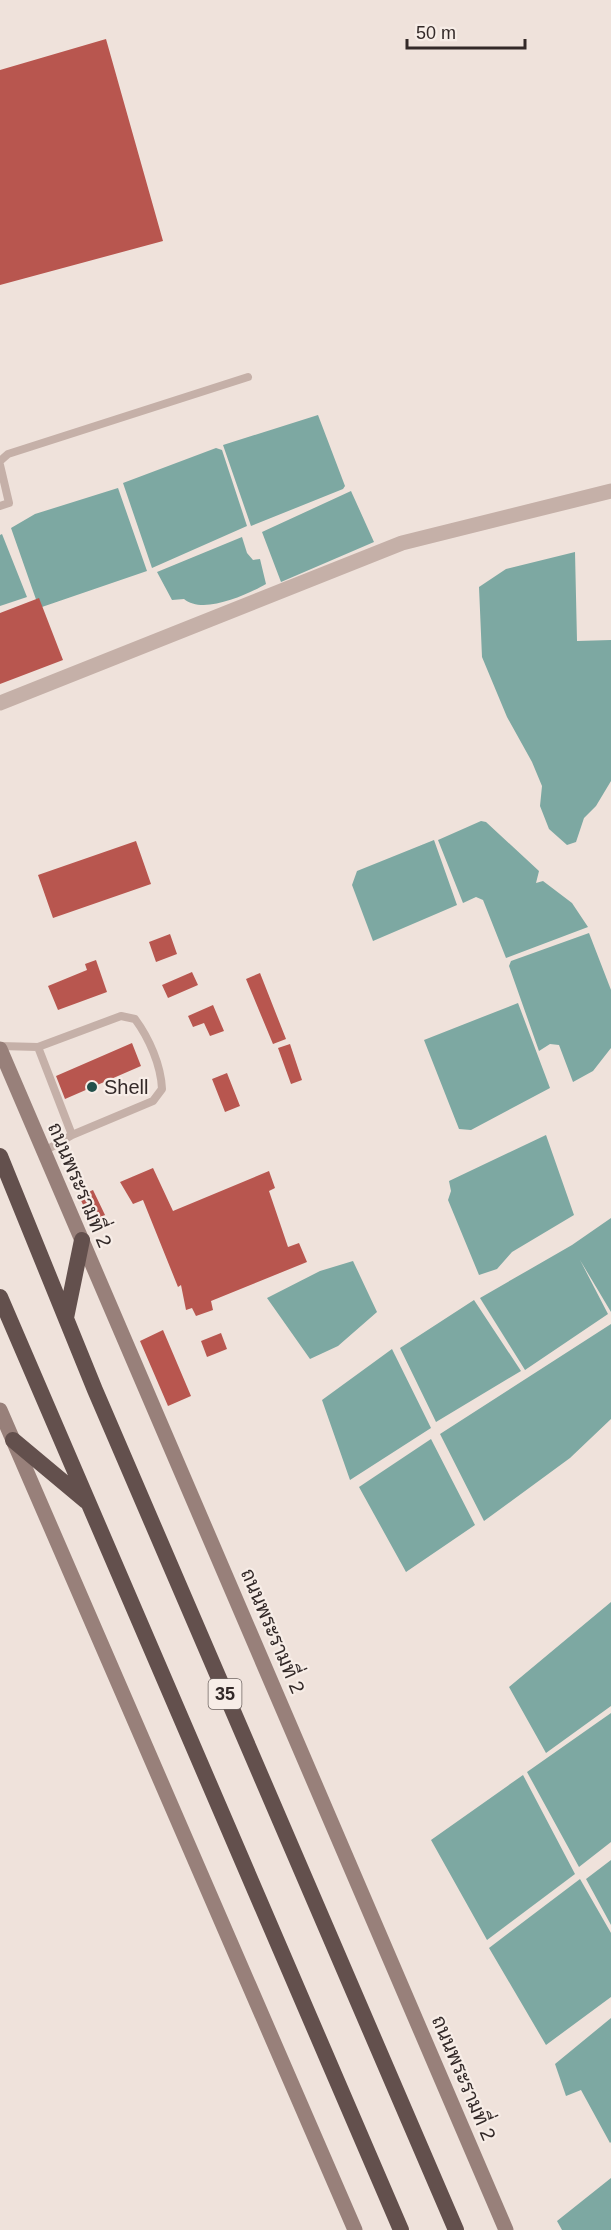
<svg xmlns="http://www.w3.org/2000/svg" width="611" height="2230" font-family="Helvetica,Sarabun,sans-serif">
  <rect width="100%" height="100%" fill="#efe2db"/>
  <path fill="#7da8a2" d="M318,415L345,486L343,489L251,526L223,445Z
    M216,448L222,450L247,526L152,568L123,483Z
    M118,488L147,571L39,608L11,528L35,514Z
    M351,491L374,542L281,582L262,532Z
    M2,534L27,597L0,606V535Z
    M242,537L247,553L253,560L260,559L266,584C247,595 203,615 184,599L172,600L157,572Z
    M575,552L577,641L611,640V781L596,806L584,818L576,842L567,845L549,829L540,806L542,786L532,762L507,717L482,657L479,587L506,569Z
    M481,821L486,822L539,871L536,883L543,881L572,903L588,927L506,958L483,900L476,897L463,903L438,840Z
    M434,840L457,905L373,941L352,885L357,871Z
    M589,933L611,990V1048L593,1071L573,1082L559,1045L550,1044L539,1051L509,966L511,961Z
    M518,1003L550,1088L471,1130L459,1129L424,1040Z
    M546,1135L574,1215L512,1252L497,1269L479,1275L448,1200L451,1191L449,1181Z
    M611,1218V1312L580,1260L608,1314L525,1370L480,1298L572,1245Z
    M353,1261L377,1312L338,1346L310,1359L267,1298L320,1271Z
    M474,1300L521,1371L436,1422L400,1348Z
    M611,1324V1419L570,1458L484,1521L440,1434Z
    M392,1349L431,1428L350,1480L322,1400Z
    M431,1439L475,1525L406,1572L359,1487Z
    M611,1602V1706L546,1753L509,1687Z
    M611,1713V1842L579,1867L527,1772Z
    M523,1775L575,1874L487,1940L431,1840Z
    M611,1860V1925L586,1879Z
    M580,1879L611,1933V1997L546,2045L489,1948Z
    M611,2018V2142L610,2143L581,2090L566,2096L555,2064Z
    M611,2178V2230H562L557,2221Z"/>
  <path fill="#b8564f" d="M106,39L163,241L0,285V70Z
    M39,598L63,660L0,684V613Z
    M136,841L151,884L53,918L38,875Z
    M170,934L177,954L156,962L149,942Z
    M96,960L107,992L58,1010L48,986L87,970L85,964Z
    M192,972L198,985L168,998L162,985Z
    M260,973L286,1039L273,1044L246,979Z
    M213,1005L224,1031L210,1036L204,1023L193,1027L188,1016Z
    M132,1043L141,1066L65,1099L56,1076Z
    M290,1044L302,1080L291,1084L278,1048Z
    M227,1073L240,1106L225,1112L212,1079Z
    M153,1168L173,1211L269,1171L275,1188L269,1191L288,1247L299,1243L307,1262L211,1301L213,1310L196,1316L192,1308L186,1310L181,1285L178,1287L143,1200L133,1204L120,1182Z
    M93,1190L105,1215L91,1222L79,1196Z
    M163,1330L191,1396L168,1406L140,1341Z
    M221,1333L227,1349L207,1357L201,1341Z"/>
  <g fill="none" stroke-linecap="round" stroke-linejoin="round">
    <path stroke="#c5b0a8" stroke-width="8" d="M0,461L8,454L248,377
      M0,465L9,503L0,506
      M0,1046L38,1047L121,1016L135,1019C149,1038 161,1065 162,1089L153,1101L72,1135L43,1152
      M38,1047L72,1135"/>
    <path stroke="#c5b0a8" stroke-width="15" d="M0,703L402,543L611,491"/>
    <path stroke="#98807a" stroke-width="15" d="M0,1049L506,2230
      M0,1410L355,2230"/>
    <path stroke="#63504d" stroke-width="16" d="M0,1156L95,1390L456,2230
      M0,1297L401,2230
      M66,1318L82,1240
      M13,1440L86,1501"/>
  </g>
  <circle fill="#22504b" stroke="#f7ede7" stroke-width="2" cx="92" cy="1087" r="6"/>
  <g text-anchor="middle" stroke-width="4.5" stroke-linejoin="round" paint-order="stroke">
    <rect fill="#f7ede7" stroke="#6e6461" stroke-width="1.5" x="208.5" y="1679" width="33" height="30" rx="4.5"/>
    <g font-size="18" font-weight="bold" fill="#332928">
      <text x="225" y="1700">35</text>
    </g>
    <g font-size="20" fill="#332928" stroke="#f7ede7" text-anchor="start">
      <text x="104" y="1094">Shell</text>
    </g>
    <g font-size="20" fill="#332928" stroke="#f7ede7">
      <text transform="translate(80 1185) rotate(67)" y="7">ถนนพระรามที่ 2</text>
      <text transform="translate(273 1631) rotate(67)" y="7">ถนนพระรามที่ 2</text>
      <text transform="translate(464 2078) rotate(67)" y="7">ถนนพระรามที่ 2</text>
    </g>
  </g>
  <path d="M407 39v9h118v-9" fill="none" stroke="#332928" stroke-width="3"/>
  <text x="416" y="39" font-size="18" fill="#332928" stroke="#f7ede7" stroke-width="4.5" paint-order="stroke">50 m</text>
</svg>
